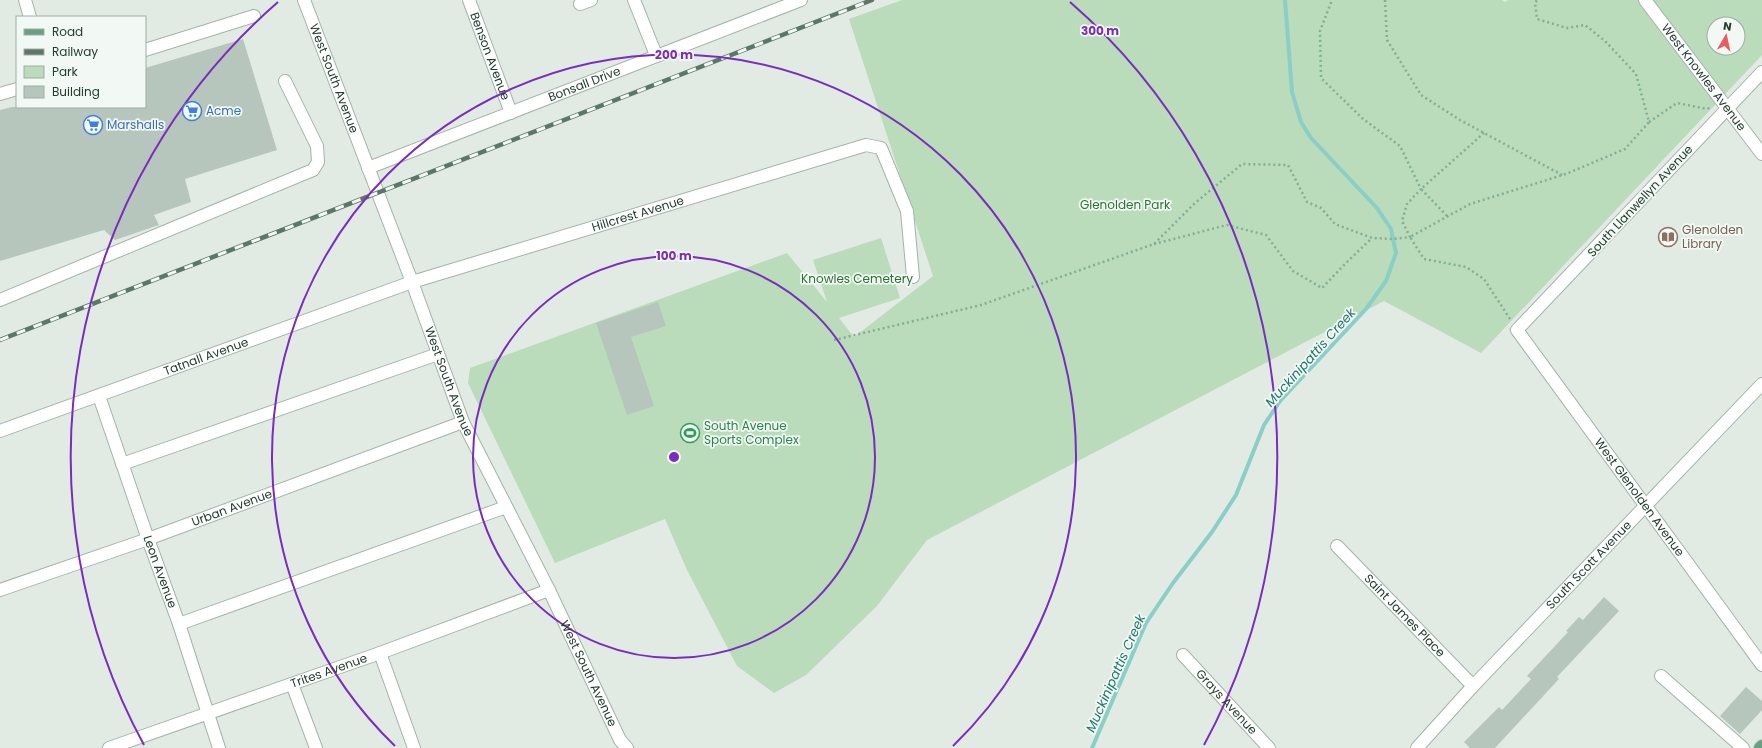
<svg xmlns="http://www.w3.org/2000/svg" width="1762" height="748" font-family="Poppins,sans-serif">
  <rect width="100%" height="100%" fill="#e1ebe4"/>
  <path fill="#badcba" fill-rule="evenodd" d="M902,0H1502L1505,2L1508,0H1762V55L1481,353L1384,301L927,540L877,606L806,675L774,693L737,666L687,570L665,519L555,563L468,383L470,368L787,253L827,302L813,260L881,238L900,298L839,318L854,337L933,276L849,19ZM1714,24H1738V48H1714Z"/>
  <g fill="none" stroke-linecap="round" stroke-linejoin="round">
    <path stroke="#8acfc7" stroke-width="4" d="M1092,748L1146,623L1173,583L1212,532L1236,495L1264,425L1280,401L1366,309L1386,281L1396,253L1391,229L1377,208L1311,138L1301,122L1292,92L1285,0"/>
  </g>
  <path fill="#b7c6bc" d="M243,39L277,150L185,179L191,202L154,215L159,225L115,240L104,230L0,261V110L12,107H145V68Z
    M658,302L666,326L631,337L654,406L627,415L596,323Z
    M1604,597L1619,611L1557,677L1559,679L1495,748H1470L1464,742L1499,707L1502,710L1531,679L1527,676L1568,632L1566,631L1579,617L1583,620Z
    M1746,687L1762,701V710L1740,734L1720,716Z"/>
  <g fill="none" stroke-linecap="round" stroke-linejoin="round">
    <defs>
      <g id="minor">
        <path d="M25,0L30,17"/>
        <path id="s1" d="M304,0L412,282L463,422L549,590L620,740L627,748"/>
        <path id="s2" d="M469,0L511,113"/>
        <path d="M634,0L656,55"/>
        <path id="s3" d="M1645,0L1762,154"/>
        <path d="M580,4L591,0"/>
        <path d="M145,50L254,16"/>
        <path id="s4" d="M1762,72L1517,330L1762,665"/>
        <path d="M0,94L17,89"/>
        <path id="s5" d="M368,168L801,0"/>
        <path d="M0,300L313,170L318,162L317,146L285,81"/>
        <path id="s6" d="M99,396L148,539L179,624L219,748"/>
        <path id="s7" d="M0,431L412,282L866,145L881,148L907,211L913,277"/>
        <path d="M122,464L438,354"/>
        <path id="s8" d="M1337,546L1473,686"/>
        <path id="s9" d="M0,590L148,539L463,422"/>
        <path d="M179,624L506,507"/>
        <path d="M380,653L414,748"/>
        <path id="s10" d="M1183,655L1269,748"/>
        <path d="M1661,676L1743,748"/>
        <path d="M292,684L316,748"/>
        <path id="s11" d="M109,748L380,653L549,590"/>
        <path id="s12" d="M1417,748L1473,686L1762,384"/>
      </g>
      <path id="major" d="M1760,748L1762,746"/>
    </defs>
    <use href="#minor" stroke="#a4b3aa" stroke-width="14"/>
    <use href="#major" stroke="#c1c8c4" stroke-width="14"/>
    <path stroke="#82ae95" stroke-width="2.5" stroke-dasharray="2 3" stroke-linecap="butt" d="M1385,0L1387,40L1421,95L1460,120L1562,175
      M1649,122L1677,103L1707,109L1711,107
      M1447,216L1421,189L1484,133
      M1154,244L1227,225L1266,235L1293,271L1322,288L1346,263L1372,238
      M1510,319L1484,279L1466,267L1424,259L1410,237L1470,204L1566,174L1625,149L1649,122L1636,74L1605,41L1585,25L1567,28L1537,19L1535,3L1537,0
      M834,340L981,305L1154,244L1194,204L1242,164L1288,165L1307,202L1321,208L1335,224L1372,238L1393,239L1410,237L1402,221L1407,204L1421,189L1400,146L1363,119L1321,78L1320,31L1332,0"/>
    <use href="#minor" stroke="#fff" stroke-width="12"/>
    <use href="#major" stroke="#67a082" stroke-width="12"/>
    <defs>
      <path id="rail" d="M0,340L872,0"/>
    </defs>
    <use href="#rail" stroke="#5c7769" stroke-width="4.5"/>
    <use href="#rail" stroke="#f2f8f3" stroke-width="3" stroke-dasharray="9" stroke-linecap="butt"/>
  </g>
  <g fill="none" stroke="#7b2cbf" stroke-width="2">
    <circle cx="674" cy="457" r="201"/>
    <path d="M395 746A402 402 0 1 1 953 746"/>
    <path d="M144 745A603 603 0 0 1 278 2M1070 2A603 603 0 0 1 1204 745"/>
  </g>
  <defs>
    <symbol id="supermarket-ring" viewBox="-11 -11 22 22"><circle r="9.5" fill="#f2f8f3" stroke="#3f7fe0" stroke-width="1.5"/><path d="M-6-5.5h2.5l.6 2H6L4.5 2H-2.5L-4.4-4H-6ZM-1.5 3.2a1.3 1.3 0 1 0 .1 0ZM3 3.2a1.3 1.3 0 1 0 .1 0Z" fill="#3f7fe0"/></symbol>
    <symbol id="library-ring" viewBox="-11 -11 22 22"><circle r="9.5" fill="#f2f8f3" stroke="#8d6e63" stroke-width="1.5"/><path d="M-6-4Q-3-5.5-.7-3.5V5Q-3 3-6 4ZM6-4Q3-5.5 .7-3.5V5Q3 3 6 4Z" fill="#8d6e63"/></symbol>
    <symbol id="stadium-ring" viewBox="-11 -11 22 22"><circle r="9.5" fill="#f2f8f3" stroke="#2e9e5b" stroke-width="1.5"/><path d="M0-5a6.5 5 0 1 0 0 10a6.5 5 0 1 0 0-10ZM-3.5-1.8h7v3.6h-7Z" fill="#2e9e5b"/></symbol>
  </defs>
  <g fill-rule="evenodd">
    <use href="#supermarket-ring" x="181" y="100" width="22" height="22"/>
    <use href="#supermarket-ring" x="82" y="114" width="22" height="22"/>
    <use href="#library-ring" x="1657" y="226" width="22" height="22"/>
    <use href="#stadium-ring" x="679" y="422" width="22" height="22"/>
  </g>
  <g text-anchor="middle" stroke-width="3.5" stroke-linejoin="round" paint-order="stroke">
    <g font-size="12" fill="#223c2e" stroke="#f2f8f3">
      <text dy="4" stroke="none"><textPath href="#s2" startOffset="60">Benson Avenue</textPath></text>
      <text dy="4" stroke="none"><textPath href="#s3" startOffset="97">West Knowles Avenue</textPath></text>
      <text dy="4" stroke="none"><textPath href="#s1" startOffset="84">West South Avenue</textPath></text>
      <text dy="4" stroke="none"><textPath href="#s5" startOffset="232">Bonsall Drive</textPath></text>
      <text transform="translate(1640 201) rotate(-47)" y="4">South Llanwellyn Avenue</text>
      <text dy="4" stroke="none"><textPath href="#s7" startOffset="674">Hillcrest Avenue</textPath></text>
      <text dy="4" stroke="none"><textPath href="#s7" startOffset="219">Tatnall Avenue</textPath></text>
      <text dy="4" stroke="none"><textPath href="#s1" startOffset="408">West South Avenue</textPath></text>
      <text dy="4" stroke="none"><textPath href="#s4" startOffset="563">West Glenolden Avenue</textPath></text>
      <text dy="4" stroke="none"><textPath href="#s9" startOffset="246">Urban Avenue</textPath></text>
      <text dy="4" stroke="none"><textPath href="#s12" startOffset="251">South Scott Avenue</textPath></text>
      <text dy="4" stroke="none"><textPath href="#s6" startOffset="186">Leon Avenue</textPath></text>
      <text dy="4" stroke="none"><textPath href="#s8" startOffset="97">Saint James Place</textPath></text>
      <text dy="4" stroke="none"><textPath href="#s11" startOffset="233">Trites Avenue</textPath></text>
      <text dy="4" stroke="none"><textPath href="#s1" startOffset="732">West South Avenue</textPath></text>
      <text dy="4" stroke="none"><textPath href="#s10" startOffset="64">Grays Avenue</textPath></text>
    </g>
    <g font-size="12" fill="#366cbe" stroke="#f2f8f3" text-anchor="start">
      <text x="206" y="115">Acme</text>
      <text x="107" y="129">Marshalls</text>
    </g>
    <g font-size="12" fill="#2d7135" stroke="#f2f8f3">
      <text x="1125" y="209">Glenolden Park</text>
      <text x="857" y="283">Knowles Cemetery</text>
    </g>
    <g font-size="12" fill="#785e54" stroke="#f2f8f3" text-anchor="start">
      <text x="1682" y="234">Glenolden<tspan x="1682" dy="14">Library</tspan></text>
    </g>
    <g font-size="12" fill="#27864d" stroke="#f2f8f3" text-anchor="start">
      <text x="704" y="430">South Avenue<tspan x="704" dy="14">Sports Complex</tspan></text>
    </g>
    <g font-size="13" font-style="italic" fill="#1e766d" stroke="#f2f8f3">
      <text transform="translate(1310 357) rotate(-48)" y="5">Muckinipattis Creek</text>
      <text transform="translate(1115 673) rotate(-66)" y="5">Muckinipattis Creek</text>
    </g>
  </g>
  <circle cx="674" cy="457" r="6" fill="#7b2cbf" stroke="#f2f8f3" stroke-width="2"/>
  <g font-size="12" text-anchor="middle" font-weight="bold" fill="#7b2cbf" stroke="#f2f8f3" stroke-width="3.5" stroke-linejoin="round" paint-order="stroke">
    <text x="1100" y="35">300 m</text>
    <text x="674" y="59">200 m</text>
    <text x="674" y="260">100 m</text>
  </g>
  <rect x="16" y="16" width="130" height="92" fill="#f2f8f3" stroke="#9fada4"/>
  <rect x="24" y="29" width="20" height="6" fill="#67a082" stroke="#9fada4"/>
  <text x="52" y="36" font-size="12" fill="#223c2e">Road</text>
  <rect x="24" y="49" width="20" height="6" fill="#5c7769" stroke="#9fada4"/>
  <text x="52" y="56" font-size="12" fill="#223c2e">Railway</text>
  <rect x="24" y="66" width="20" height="12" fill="#badcba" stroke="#9fada4"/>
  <text x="52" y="76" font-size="12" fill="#223c2e">Park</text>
  <rect x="24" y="86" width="20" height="12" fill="#b7c6bc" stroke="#9fada4"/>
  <text x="52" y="96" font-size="12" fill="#223c2e">Building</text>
  <g transform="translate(1726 36) rotate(9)"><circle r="19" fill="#f2f8f3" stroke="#9fada4"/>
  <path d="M0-3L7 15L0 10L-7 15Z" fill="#ee5c5f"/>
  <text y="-6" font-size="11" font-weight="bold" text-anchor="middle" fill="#223c2e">N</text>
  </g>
</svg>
